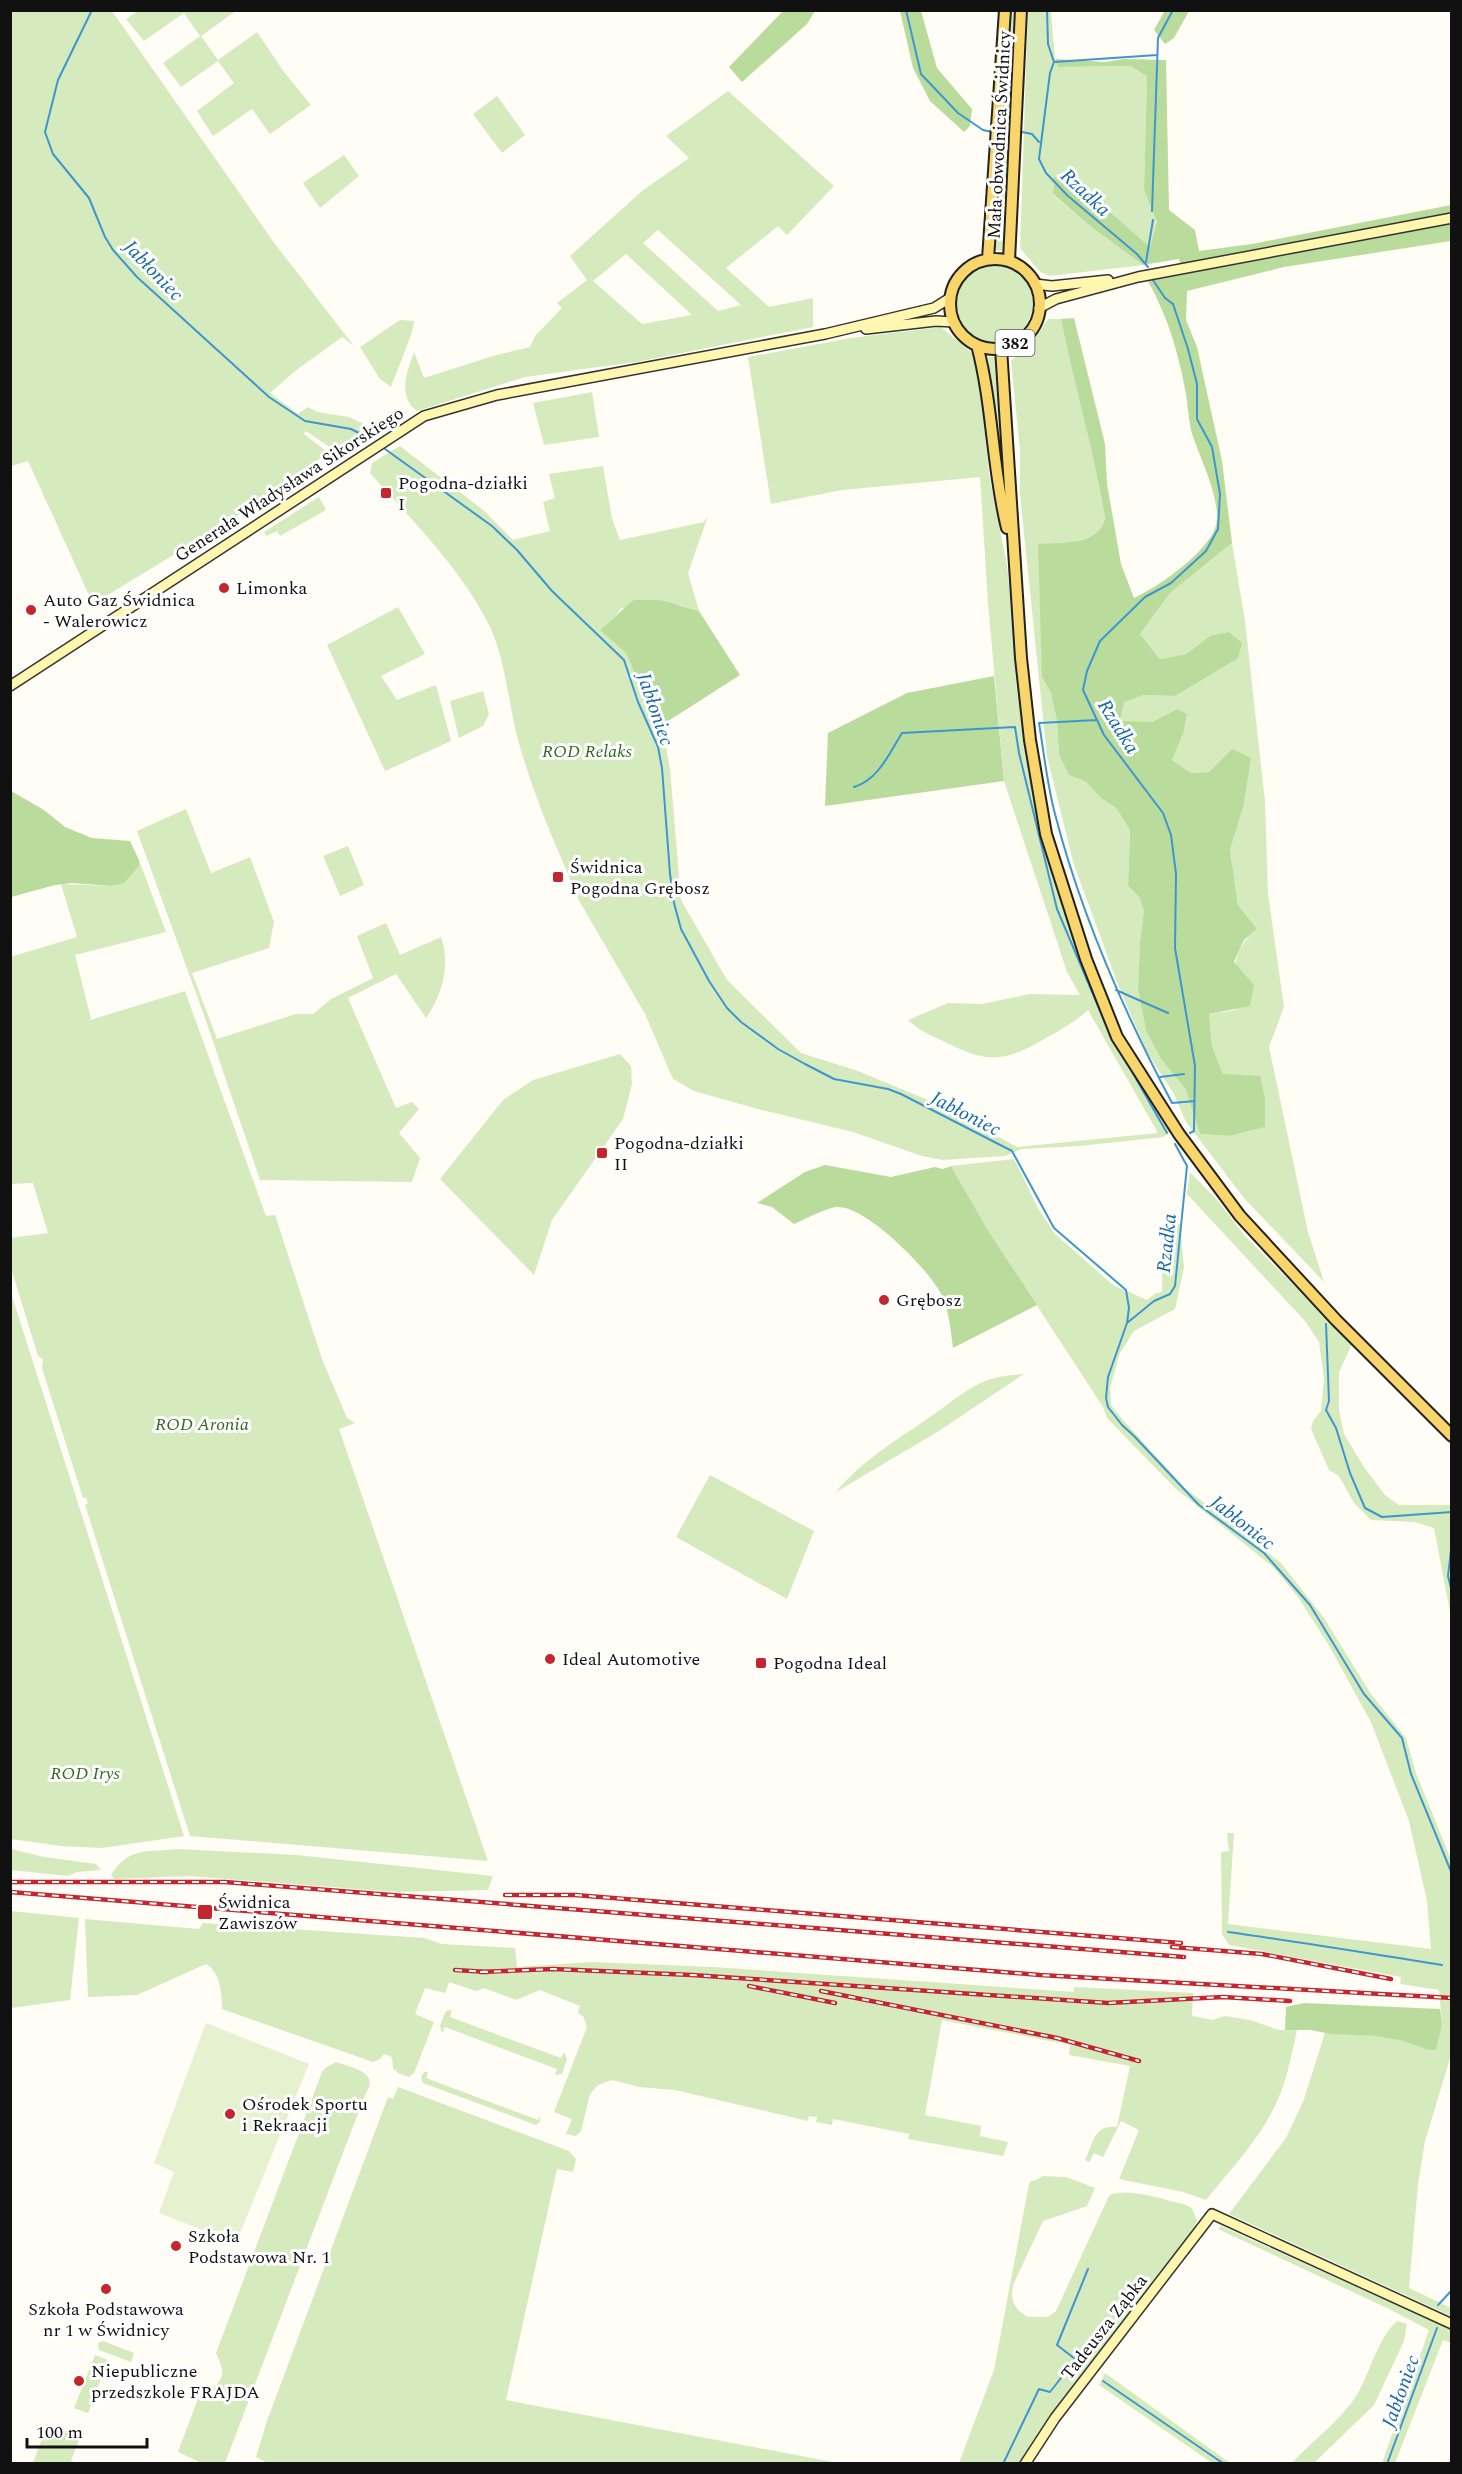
<svg xmlns="http://www.w3.org/2000/svg" width="1462" height="2474" font-family="Spectral,serif">
  <rect width="100%" height="100%" fill="#fffdf5"/>
  <path fill="#d5ebbd" fill-rule="evenodd" d="M11,10L112,11L275,244L354,346L342,337L295,371L270,393L298,414L308,407L317,412L349,417L372,428L367,434L345,448L336,444L331,448L306,431L304,434L326,451L322,457L252,507L93,604L28,461L11,466Z
    M138,11H236L201,36L218,60L257,32L284,72L311,105L270,134L252,109L213,136L197,111L234,83L218,61L181,87L163,63L200,36L184,13L144,41L126,19Z
    M1011,11H1016L1005,251L995,250L1005,146Z
    M1028,11H1051L1055,59L1058,67L1130,66L1147,76L1144,190L1157,222L1150,247L1072,180L1054,177L1053,195L1090,226L1143,265L1050,276L1040,272L1020,248Z
    M728,91L834,186L787,235L778,226L726,268L769,307L813,298V327L636,362L525,377L417,411C397,396 407,372 414,352L424,378L493,356L530,347L535,336L562,308L557,303L587,280L570,256L642,191L689,158L666,136ZM658,230L741,305L718,311L643,243ZM626,254L692,315L642,324L593,281Z
    M497,96L525,135L502,153L473,114Z
    M344,155L359,176L320,208L303,183Z
    M955 303a39 39 0 1 1 78 0a39 39 0 1 1-78 0Z
    M1048,319H1061C1074,386 1094,451 1105,518C1102,536 1085,538 1070,543L1042,656V677L1051,693L1057,721L1059,755L1069,775L1086,782L1101,798L1116,808L1130,830L1128,886L1139,897L1144,911L1140,942L1138,989L1146,1031L1161,1059L1186,1090L1200,1134L1230,1136L1265,1127L1223,1075L1212,1046L1209,1014L1236,1010C1235,976 1228,953 1257,929L1238,905L1230,850L1243,808L1232,749L1209,772L1191,773L1172,760L1183,734L1177,709L1152,722H1120L1123,702L1144,695L1175,696L1210,636L1186,654L1160,659L1140,634L1170,593L1232,543L1245,621L1265,801L1268,894L1284,1007L1269,1047L1308,1232L1324,1282L1244,1198L1186,1122L1174,1094L1146,1051L1117,982L1073,862L1047,756L1020,495V450L1011,361L1030,346Z
    M400,320L414,321C415,329 395,375 391,387L380,379L360,347Z
    M941,327L971,352L978,362L989,474L1007,565L1024,740L1034,800L1048,856L1105,1019L1172,1131L1163,1137L1080,1146L1022,1149L1005,1156L943,1160L922,1156L853,1132L758,1109L694,1091L673,1079L645,1014L570,885V878C551,836 534,794 521,750C509,712 507,664 490,627C464,572 410,518 370,473L372,463L400,446L483,510L513,540L550,531L543,502L555,498L549,474L603,466L612,518L620,540L704,522L708,516L688,573L699,611L680,605L621,608L612,622L601,630L626,653L649,708L662,725L670,769L681,900L727,980L801,1053L858,1071L945,1107L1017,1147L1158,1133L1088,1010C1075,1022 1062,1029 1046,1038C1003,1063 989,1064 943,1041C930,1035 918,1030 908,1020L948,1003L982,1004L1030,994L1080,995L1067,972L1004,781L988,603L980,477L842,490L771,504L748,357L851,338Z
    M988,357H995L1003,475L1000,476Z
    M592,392L599,437L544,445L533,403Z
    M319,497L326,510L280,536L277,531L266,536L264,532Z
    M398,607L425,654L381,676L397,700L436,685L451,741L385,771L327,645Z
    M483,691L489,714L483,726L459,738L450,701Z
    M186,809L211,873L250,857L274,922L269,948L192,973L217,1039L296,1014H313L331,999L373,978L357,936L386,923L400,955L441,937C451,966 442,994 426,1018L396,974L348,998L396,1108L412,1102L419,1109L399,1133L420,1158L412,1182L260,1180L205,1018L137,831Z
    M348,846L364,885L340,896L323,856Z
    M139,860L166,932L75,955L91,1019L87,1021L185,991L266,1216L275,1215L322,1359L347,1418L355,1423L339,1429L488,1861L190,1836L85,1505L88,1503L86,1498H83L42,1368L43,1359L38,1356L11,1268V1238L48,1233L33,1183L11,1184L10,957L77,937L61,884L112,886L139,866Z
    M620,1054L631,1066L632,1084L623,1119L552,1220L534,1275L440,1179L503,1100L533,1080Z
    M1014,1159L1039,1210L1055,1234L1113,1285L1147,1300L1156,1293L1162,1292L1163,1230L1171,1221L1180,1224L1184,1268L1175,1309L1134,1331L1120,1353L1110,1388L1111,1405L1122,1419L1185,1488L1281,1563L1324,1618L1371,1694L1406,1738L1416,1773L1452,1862L1451,2055L1425,2141L1418,2184L1409,2288L1451,2308V2316L1229,2214L1286,2138L1303,2102L1325,2033L1375,2036L1403,2041L1428,2050L1442,2024L1439,1990L1400,1984L1401,1977L1229,1945L1222,1934L1221,1852L1229,1851L1227,1833H1234L1228,1924L1431,1949L1427,1901L1409,1821L1371,1722L1328,1644L1298,1597L1273,1567L1175,1488L1107,1418L1103,1407L989,1232L951,1166Z
    M1190,1172L1219,1202L1245,1236L1352,1344L1339,1372V1410L1344,1434L1364,1467L1385,1495L1399,1505H1451V1617L1434,1528L1415,1522L1371,1520L1354,1503L1339,1476L1329,1470L1311,1429L1313,1421L1321,1411L1324,1378L1319,1342L1305,1321L1187,1194Z
    M11,1293L184,1836L102,1848L61,1846L11,1839Z
    M1024,1374L939,1431L836,1492C862,1460 900,1438 933,1415C950,1403 968,1387 988,1380C1000,1376 1012,1375 1024,1374Z
    M710,1475L814,1531L787,1599L676,1537Z
    M11,1849L44,1857L96,1864L101,1870L77,1872L68,1876L11,1870Z
    M177,1849L297,1855L493,1876L488,1890L396,1892L190,1876L114,1879L111,1875C130,1846 145,1853 177,1849Z
    M11,1911L79,1918L70,2000L11,2008Z
    M85,1919L199,1929L203,1923L424,1938L442,1944L515,1948L517,1967L592,1962L713,1967L1074,1992V1987L1193,1993L1192,2016L1212,2020L1225,2016L1250,2020L1279,2030H1297C1291,2058 1286,2085 1273,2110C1256,2143 1229,2171 1206,2200L1183,2192L1119,2179L1139,2130L1121,2121L1103,2157L1094,2153L1089,2162L1085,2160C1094,2141 1094,2125 1117,2127L1130,2066L1069,2055L1070,2045L942,2020L925,2115L981,2126L980,2136L1008,2142L1003,2156L908,2139L909,2134L833,2119L832,2125L816,2122L817,2117L809,2116L808,2121L675,2090L639,2087L612,2080L598,2085L590,2094L581,2131L576,2136L566,2134L572,2119L554,2112L587,2027L583,2016L578,2013L580,2006L540,1990L516,2000L484,1988L476,1991L449,1982L445,1993L425,1988L415,2014L434,2022L414,2073L409,2077L398,2073L393,2068L392,2057L384,2054L380,2059L373,2062L222,2009C222,1994 220,1971 206,1964L137,1995L88,1997Z
    M452,2010L450,2017L561,2058L564,2052L567,2059L562,2074L555,2075L557,2069L445,2027L443,2032L441,2031L440,2025L446,2011Z
    M336,2062C353,2068 381,2072 365,2095L225,2463H201L178,2452L202,2388L214,2387C227,2375 222,2367 216,2353L322,2072L325,2068Z
    M424,2072H428L426,2078L538,2120L540,2116V2122L536,2125L423,2083L421,2077Z
    M398,2087L569,2151L576,2159L573,2172L557,2169L506,2400L838,2463L269,2464L256,2457L267,2421L388,2097L393,2099Z
    M1043,2176L1066,2177L1095,2188L1087,2206L1043,2221L1013,2285C1010,2300 1014,2309 1028,2317H1048L1056,2311L1109,2196C1124,2186 1169,2201 1186,2205L1192,2208L1197,2221L1194,2229L1053,2412L1020,2463H959L994,2370L1029,2184L1032,2180L1034,2181Z
    M1221,2226L1448,2328L1451,2322V2343L1443,2340L1395,2463H1382L1429,2330L1389,2309L1218,2229Z
    M1397,2321L1407,2324L1404,2341L1374,2405L1314,2463H1292C1313,2440 1340,2421 1357,2395C1371,2371 1377,2339 1397,2321Z
    M103,2341L134,2353L131,2362L99,2350L98,2343Z
    M95,2355L108,2360L88,2413L74,2408Z
    M1105,2373L1230,2463H1212L1099,2385Z
    M47,2424L80,2437L71,2461L76,2463H33Z"/>
  <path fill="#b9dc9c" d="M784,10L815,11L807,24L742,82L729,67Z
    M1165,10L1189,11L1174,38L1165,44L1154,30Z
    M900,11H921L937,68L972,109L970,126L964,132L930,101L913,68Z
    M1055,59L1105,62L1124,59L1166,60L1169,210L1195,230L1199,251L1252,244L1451,205V241L1284,267L1187,291L1186,320L1197,347L1222,461L1232,543L1170,593L1140,634L1160,659L1186,654L1210,636L1229,632L1242,643L1238,658L1175,696L1144,695L1124,702L1120,721L1152,722L1177,709L1187,714L1183,734L1172,760L1191,773L1209,772L1232,749L1251,758L1243,808L1230,850L1238,905L1257,929L1244,940L1234,962L1254,985L1250,1006L1209,1014L1212,1046L1223,1074L1260,1076L1265,1099V1127L1230,1136L1200,1134L1186,1090L1161,1059L1146,1031L1138,989L1140,942L1144,911L1139,897L1128,886L1130,830L1116,808L1101,798L1086,782L1069,775L1059,755L1057,721L1051,693L1042,677L1038,544C1059,543 1101,545 1105,518C1094,451 1074,386 1061,319L1074,318L1105,444L1107,484L1121,564L1134,598C1159,586 1201,557 1214,531C1226,506 1198,456 1191,430C1188,417 1188,403 1185,389C1178,351 1167,315 1148,281L1182,274L1179,259L1143,265L1090,226L1053,194L1054,177L1072,179L1150,247L1157,222L1144,190L1147,76L1130,66L1058,67Z
    M634,600H660L699,611L740,675L662,725L649,708L626,653L600,630C613,621 621,609 634,600Z
    M994,676L1004,781L825,806L828,733L907,693Z
    M11,791L44,810L65,827L92,838L130,841L139,860V866L124,883L112,886L72,883L55,885L11,897Z
    M825,1165L891,1177L935,1167L943,1169L951,1166L989,1232L1037,1305L953,1348C951,1331 949,1313 943,1298C933,1273 866,1205 837,1207C826,1208 805,1219 794,1224L772,1207L757,1203L805,1172Z
    M1304,2003L1440,2009L1442,2024L1436,2050H1428L1403,2041L1375,2036L1330,2034L1311,2030H1285L1286,2007Z"/>
  <path fill="#e6f2cf" d="M206,2023L309,2064L236,2243L232,2242L230,2245L222,2242L223,2238L159,2213L174,2172L154,2163Z"/>
  <g fill="none" stroke-linecap="round" stroke-linejoin="round">
    <path stroke="#3f96cf" stroke-width="2" d="M92,10L58,80L45,132L53,154L89,198L105,237L113,250L137,277L269,397L305,421L351,429L363,435
      M906,10L921,74L958,113L983,130L992,132
      M1047,10L1048,44L1054,62L1050,73L1039,159L1046,173L1068,196L1137,254L1148,267
      M1054,62L1157,55
      M1022,132L1032,134L1039,142
      M1152,211L1158,38L1173,10
      M1146,262L1153,220
      M1153,280L1165,298L1173,304L1188,349L1197,384V419L1212,447L1220,494L1218,529L1206,551L1171,583L1145,597L1100,641L1087,671L1083,690L1104,735L1163,813L1171,835L1176,874L1175,948L1195,1066L1194,1131L1190,1133
      M385,449L492,526L517,550L552,591L624,660L638,702L658,747L662,768L670,874L674,903L681,929L709,981L727,1008L741,1022L778,1049L805,1064L834,1079L888,1089L901,1094L1012,1151L1054,1228L1126,1290L1129,1308L1127,1323L1108,1377L1106,1398L1108,1407L1122,1425L1134,1436L1199,1505L1264,1553L1310,1605L1364,1694L1402,1738L1411,1774L1452,1874
      M1097,720L1039,723C1044,753 1047,784 1055,814C1081,915 1123,1010 1172,1103L1195,1101
      M854,787C878,780 889,754 902,733L1015,727L1019,753L1057,909L1109,1032
      M1116,990L1168,1013
      M1118,1047L1167,1133
      M1160,1077L1184,1074
      M1127,1323L1154,1301L1170,1294L1175,1286L1187,1166L1175,1144
      M1326,1324L1329,1401L1326,1410L1336,1428L1350,1473L1365,1508L1382,1517L1452,1512
      M1452,1541L1448,1576L1452,1592
      M1228,1932C1300,1942 1371,1954 1442,1965
      M1438,2305L1452,2290
      M1079,2362L1057,2345L1088,2269
      M1103,2381L1224,2464
      M1003,2464L1039,2389L1050,2392L1075,2360
      M1387,2464L1437,2328"/>
    <defs>
      <path id="secondary" d="M1035,284L1052,286L1108,280
        M1039,308L1056,299L1138,277L1452,218
        M866,329L936,321L954,322
        M10,686L424,416L497,395L825,334L934,308L950,298
        M1025,2464L1055,2418L1212,2214L1452,2324"/>
      <path id="primary" d="M988,259L1005,10
        M950 304a45 45 0 1 1 90 0a45 45 0 1 1-90 0Z
        M1009,261L1021,10
        M977,345C993,405 992,468 1007,528
        M1001,348L1021,658L1030,740L1046,834L1086,959L1117,1037L1179,1134L1240,1216L1336,1320L1452,1436"/>
    </defs>
    <use href="#secondary" stroke="#333" stroke-width="12"/>
    <use href="#primary" stroke="#222" stroke-width="14"/>
    <use href="#secondary" stroke="#fff6b0" stroke-width="9"/>
    <use href="#primary" stroke="#f9d66b" stroke-width="10"/>
    <defs>
      <path id="rail" d="M10,1882H225L1184,1957
        M10,1892L1040,1975L1452,1998
        M505,1895H575L1181,1943
        M1172,1947L1262,1954L1391,1979
        M455,1970L488,1972
        M480,1972L553,1969L692,1975L1108,2003L1223,1997L1290,2001
        M749,1986L835,2003
        M821,1991L1057,2038L1139,2061"/>
    </defs>
    <use href="#rail" stroke="#c4262e" stroke-width="4.5"/>
    <use href="#rail" stroke="#fff" stroke-width="2" stroke-dasharray="7" stroke-linecap="butt"/>
  </g>
  <g fill="#c4262e" stroke="#fff" stroke-width="2">
    <rect x="380" y="487" width="12" height="12" rx="3"/>
    <circle cx="224" cy="588" r="6"/>
    <circle cx="31" cy="610" r="6"/>
    <rect x="552" y="871" width="12" height="12" rx="3"/>
    <rect x="596" y="1147" width="12" height="12" rx="3"/>
    <circle cx="884" cy="1300" r="6"/>
    <circle cx="550" cy="1659" r="6"/>
    <rect x="755" y="1657" width="12" height="12" rx="3"/>
    <rect x="197" y="1904" width="16" height="16" rx="3"/>
    <circle cx="230" cy="2114" r="6"/>
    <circle cx="176" cy="2246" r="6"/>
    <circle cx="106" cy="2289" r="6"/>
    <circle cx="79" cy="2381" r="6"/>
  </g>
  <g text-anchor="middle" stroke-width="6" stroke-linejoin="round" paint-order="stroke">
    <rect fill="#fff" stroke="#585858" stroke-width="1.5" x="995.5" y="330" width="39" height="26" rx="4.5"/>
    <g font-size="16" font-weight="bold" fill="#111">
      <text x="1015" y="349">382</text>
    </g>
    <g font-size="18" fill="#111" stroke="#fff">
      <text transform="translate(999 135) rotate(-87)" y="6">Mała obwodnica Świdnicy</text>
      <text transform="translate(289 484) rotate(-33)" y="6">Generała Władysława Sikorskiego</text>
      <text transform="translate(1104 2327) rotate(-52)" y="6">Tadeusza Ząbka</text>
    </g>
    <g font-size="18" fill="#111" stroke="#fff" text-anchor="start">
      <text x="398" y="489">Pogodna-działki<tspan x="398" dy="21">I</tspan></text>
      <text x="236" y="594">Limonka</text>
      <text x="43" y="606">Auto Gaz Świdnica<tspan x="43" dy="21">- Walerowicz</tspan></text>
      <text x="570" y="873">Świdnica<tspan x="570" dy="21">Pogodna Grębosz</tspan></text>
      <text x="614" y="1149">Pogodna-działki<tspan x="614" dy="21">II</tspan></text>
      <text x="896" y="1306">Grębosz</text>
      <text x="562" y="1665">Ideal Automotive</text>
      <text x="773" y="1669">Pogodna Ideal</text>
      <text x="218" y="1908">Świdnica<tspan x="218" dy="21">Zawiszów</tspan></text>
      <text x="242" y="2110">Ośrodek Sportu<tspan x="242" dy="21">i Rekraacji</tspan></text>
      <text x="188" y="2242">Szkoła<tspan x="188" dy="21">Podstawowa Nr. 1</tspan></text>
      <text x="106" y="2315" text-anchor="middle">Szkoła Podstawowa<tspan x="106" dy="21">nr 1 w Świdnicy</tspan></text>
      <text x="91" y="2377">Niepubliczne<tspan x="91" dy="21">przedszkole FRAJDA</tspan></text>
    </g>
    <g font-size="18" font-style="italic" fill="#2f6b1f" stroke="#fff">
      <text x="587" y="757">ROD Relaks</text>
      <text x="202" y="1430">ROD Aronia</text>
      <text x="85" y="1779">ROD Irys</text>
    </g>
    <g font-size="20" font-style="italic" fill="#1768a6" stroke="#fff">
      <text transform="translate(1086 192) rotate(43)" y="7">Rzadka</text>
      <text transform="translate(154 270) rotate(46)" y="7">Jabłoniec</text>
      <text transform="translate(656 709) rotate(71)" y="7">Jabłoniec</text>
      <text transform="translate(1119 726) rotate(58)" y="7">Rzadka</text>
      <text transform="translate(966 1113) rotate(27)" y="7">Jabłoniec</text>
      <text transform="translate(1166 1243) rotate(-84)" y="7">Rzadka</text>
      <text transform="translate(1243 1522) rotate(38)" y="7">Jabłoniec</text>
      <text transform="translate(1400 2391) rotate(-70)" y="7">Jabłoniec</text>
    </g>
  </g>
  <rect width="1462" height="2474" fill="none" stroke="#111111" stroke-width="24"/>
  <path d="M27 2438v9h120v-9" fill="none" stroke="#111111" stroke-width="3"/>
  <text x="36" y="2438" font-size="18" fill="#111111" stroke="#ffffff" stroke-width="4.5" paint-order="stroke">100 m</text>
</svg>
